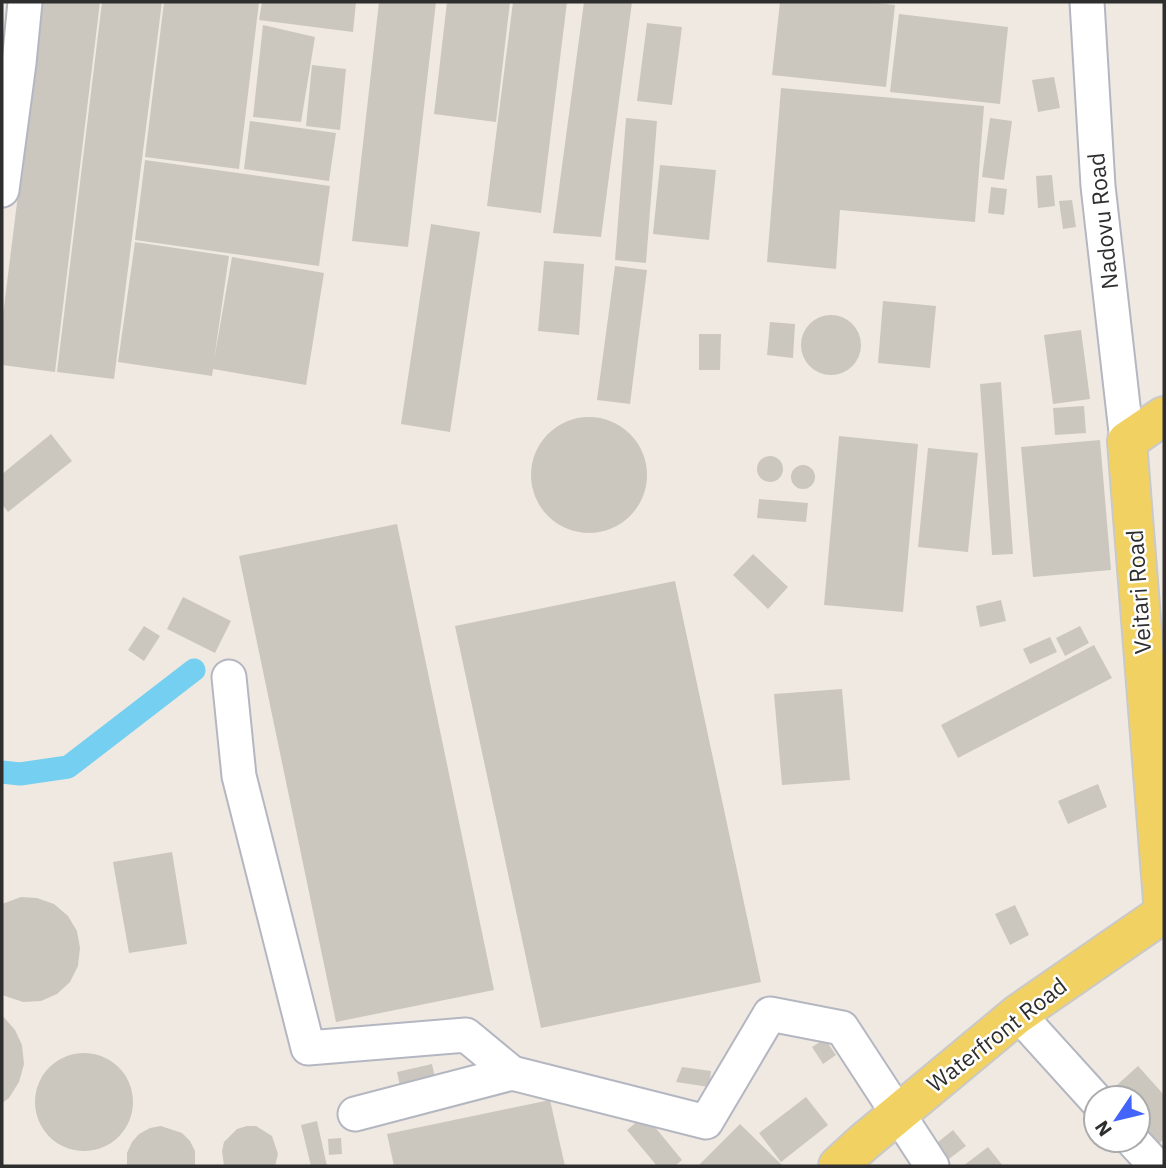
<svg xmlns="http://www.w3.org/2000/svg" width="1166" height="1168" font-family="'IBM Plex Sans',sans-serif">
  <rect width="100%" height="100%" fill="#efe9e1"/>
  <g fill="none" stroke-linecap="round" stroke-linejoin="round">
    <path stroke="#75cff0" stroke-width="23" d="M2,772L20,774L68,767L194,670"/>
  </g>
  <path fill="#cbc7bf" d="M42,2H100L55,372L2,365V323Z
    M102,2H162L114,379L57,372Z
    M164,2H259L239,169L145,157Z
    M262,2H356L353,32L259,20Z
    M379,2H436L408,247L352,241Z
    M447,2H510L496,122L434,114Z
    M513,2H567L541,213L487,206Z
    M584,2H632L601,237L553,233Z
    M780,2H868L895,5L886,87L772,75Z
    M899,14L1008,27L1000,104L890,92Z
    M647,23L682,27L672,105L637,101Z
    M263,25L315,37L301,122L253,117Z
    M312,65L346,69L340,130L306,126Z
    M1054,77L1060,108L1038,112L1032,80Z
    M781,88L984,106L975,222L840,210L836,269L767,262Z
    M626,118L657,121L646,263L615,260Z
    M990,118L1012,121L1004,180L982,177Z
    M250,121L336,133L329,181L244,169Z
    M145,160L330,186L319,266L135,240Z
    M660,165L716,170L709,240L653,234Z
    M1052,175L1055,206L1038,208L1036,176Z
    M991,187L1007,189L1004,215L988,213Z
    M1072,200L1076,227L1063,229L1059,201Z
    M431,224L480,232L450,432L401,424Z
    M135,242L229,256L214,360L232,257L324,273L306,385L213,369L212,376L118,362Z
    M544,261L584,264L579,335L538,331Z
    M615,266L647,270L630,404L597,400Z
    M883,301L936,306L930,368L878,363Z
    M801 345a30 30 0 1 1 60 0a30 30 0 1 1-60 0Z
    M770,322L795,324L793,358L767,355Z
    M1081,330L1090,399L1053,404L1044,335Z
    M699,334H721L720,370H699Z
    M1001,382L1013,554L992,555L980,384Z
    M1084,406L1086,433L1055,435L1053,408Z
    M531 475a58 58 0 1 1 116 0a58 58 0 1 1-116 0Z
    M51,434L72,461L8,512L2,504V474Z
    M839,436L918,444L903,612L824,605Z
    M1100,440L1111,570L1033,577L1021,447Z
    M928,448L978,453L968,552L918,547Z
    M757 469a13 13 0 1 1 26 0a13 13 0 1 1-26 0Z
    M791 477a12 12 0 1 1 24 0a12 12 0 1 1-24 0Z
    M759,499L808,503L806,522L757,518Z
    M397,524L494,990L336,1022L239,556Z
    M753,554L788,587L768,609L733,575Z
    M675,581L761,982L541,1028L455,626Z
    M183,597L231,621L215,653L167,629Z
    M1001,600L1006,621L980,627L976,606Z
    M144,626L160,636L144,661L128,650Z
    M1080,626L1089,643L1065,656L1056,638Z
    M1050,637L1057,652L1030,664L1023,649Z
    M1094,645L1112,678L958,758L941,725Z
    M842,689L850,780L782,785L774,694Z
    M1098,784L1107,807L1068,824L1058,801Z
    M172,852L187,944L129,953L113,862Z
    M21,897L37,898L54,904L68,916L77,931L80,948L78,966L70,982L57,994L41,1001L23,1002L2,995V904Z
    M1015,905L1029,935L1010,945L995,914Z
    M2,1015L15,1030L22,1045L24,1064L19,1082L9,1098L2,1103Z
    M825,1039L836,1055L823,1064L812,1047Z
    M35 1102a49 49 0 1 1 98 0a49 49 0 1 1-98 0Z
    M432,1064L436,1082L401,1090L397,1072Z
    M1138,1066L1164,1095V1139L1154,1148L1138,1130V1098H1109L1106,1095Z
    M682,1067L711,1071L709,1087L676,1082Z
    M806,1097L828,1125L781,1162L759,1133Z
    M550,1100L565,1166H394L387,1134Z
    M645,1115L682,1160L675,1166H657L627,1130Z
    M317,1121L327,1166H311L301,1125Z
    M740,1124L783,1166H698Z
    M161,1126L182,1133L190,1141L195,1151V1166H127V1153L132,1142L139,1134L150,1128Z
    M247,1126H256L272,1136L278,1154L275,1166H224L222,1151L224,1142L237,1129Z
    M953,1130L966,1146L945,1162L933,1146Z
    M341,1138L342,1154L329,1155L328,1139Z
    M988,1147L1003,1166H963Z"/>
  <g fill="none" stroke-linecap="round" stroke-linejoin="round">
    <defs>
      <path id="minor" d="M1087,2L1098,186L1127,441
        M2,190L19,63L25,2
        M229,677L239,776L308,1048L466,1035L512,1073
        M1018,1014L1096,1100
        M355,1114L512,1073L706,1122L770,1014L842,1028L932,1166
        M1132,1140L1156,1166"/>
      <path id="major" d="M838,1166L864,1142L1018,1014L1164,913L1127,441L1164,416"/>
    </defs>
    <use href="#minor" stroke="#b4b7c1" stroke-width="37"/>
    <use href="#major" stroke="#c9c9c9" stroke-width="42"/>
    <use href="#minor" stroke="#fff" stroke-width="33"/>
    <use href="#major" stroke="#f2d163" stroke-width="38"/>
  </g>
  <g text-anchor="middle" stroke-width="5" stroke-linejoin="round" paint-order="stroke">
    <g font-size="23" fill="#2e2e2e" stroke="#fff">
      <text transform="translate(1103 221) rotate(-96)" y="8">Nadovu Road</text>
      <text transform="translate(1139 592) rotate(-94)" y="8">Veitari Road</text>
      <text transform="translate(997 1035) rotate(-38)" y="8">Waterfront Road</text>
    </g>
  </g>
  <rect width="1166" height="1168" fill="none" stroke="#2e2e2e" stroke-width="7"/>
  <g transform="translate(1117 1119) rotate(235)"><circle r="33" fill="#ffffff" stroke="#ababab" stroke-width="2"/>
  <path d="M0-5L12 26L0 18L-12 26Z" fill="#4264fb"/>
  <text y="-10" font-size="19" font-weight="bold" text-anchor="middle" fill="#2e2e2e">N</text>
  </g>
</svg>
